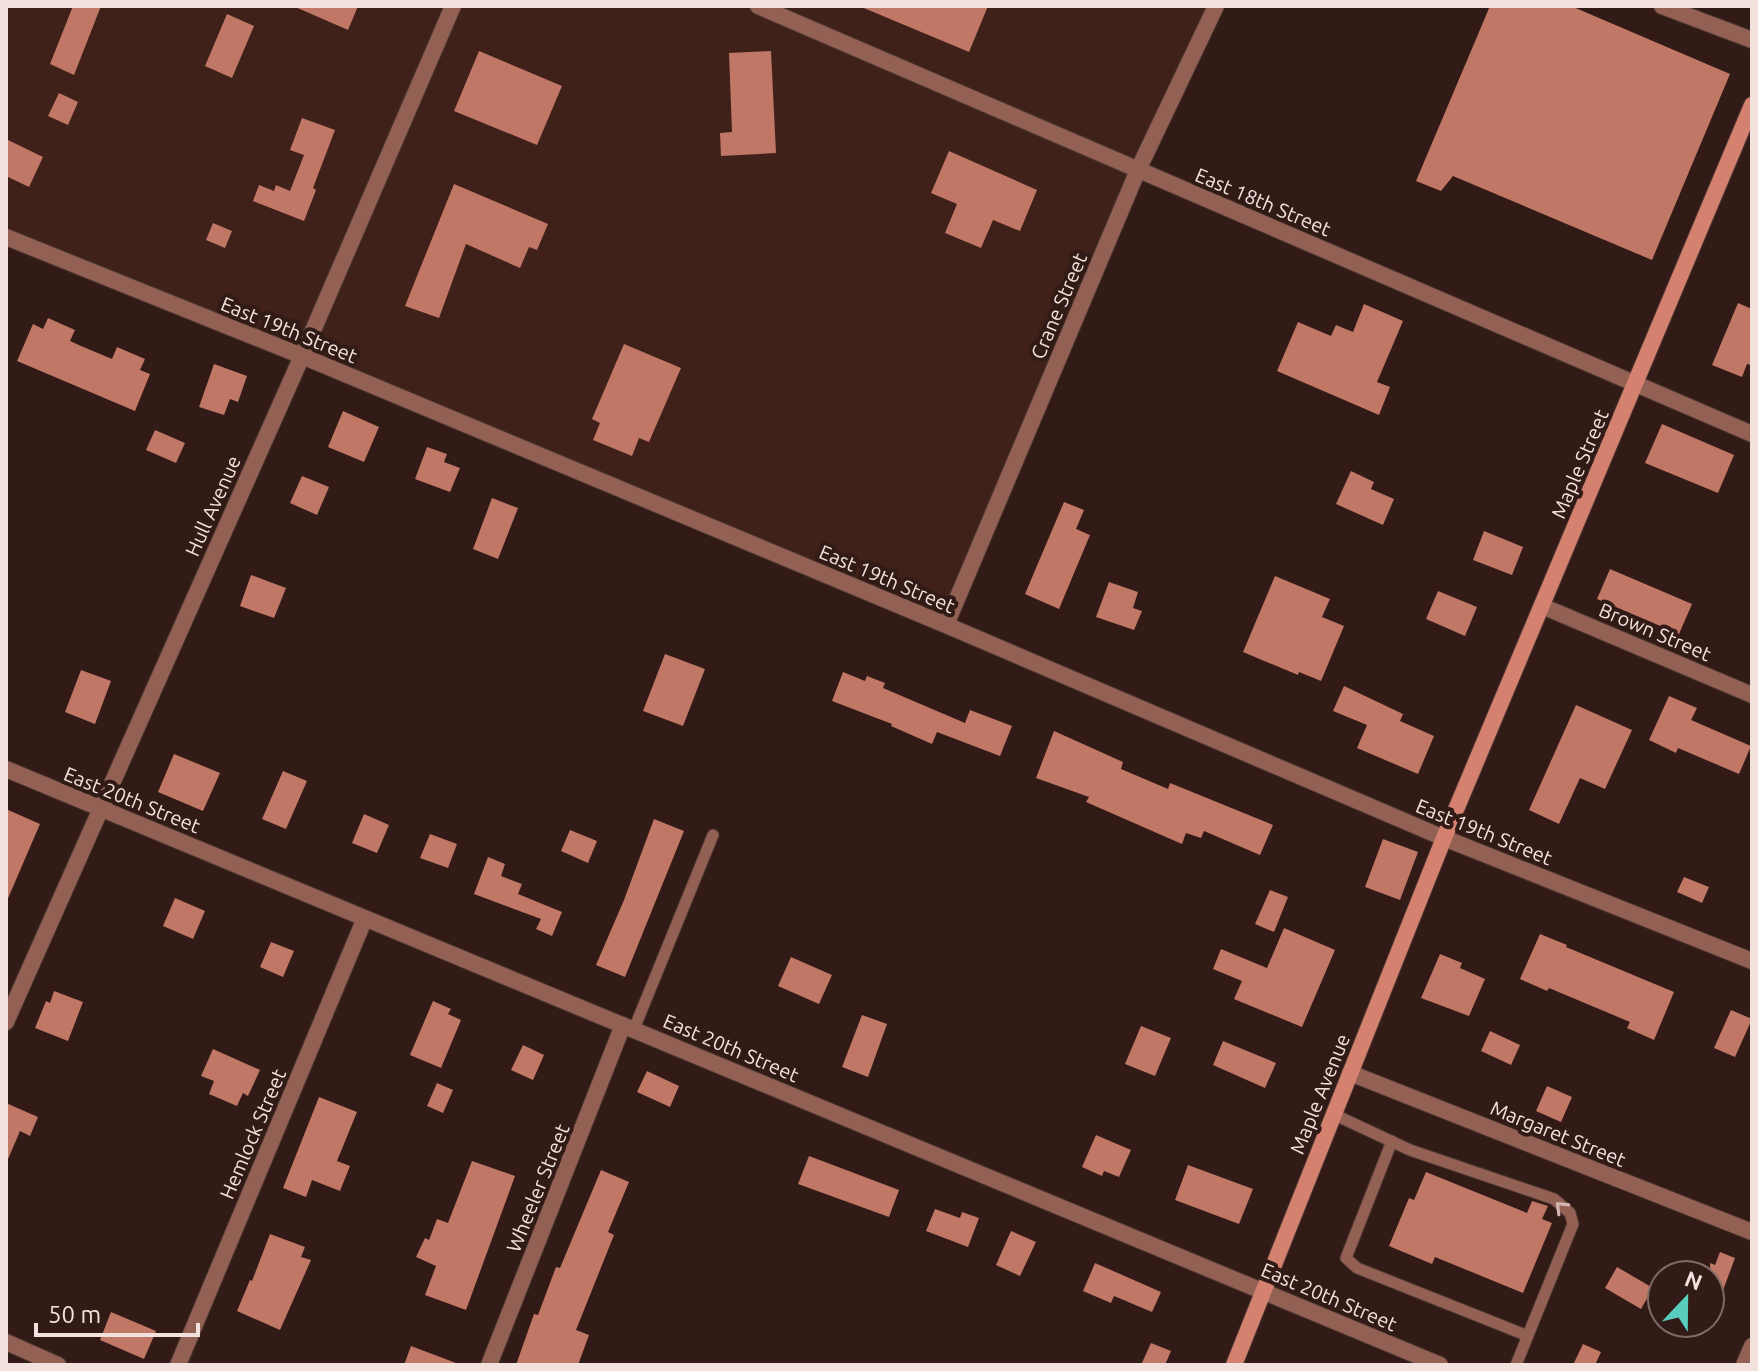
<svg xmlns="http://www.w3.org/2000/svg" width="1758" height="1371" font-family="Ubuntu,sans-serif">
  <rect width="100%" height="100%" fill="#321b16"/>
  <path fill="#3f211a" d="M6,6H1210L946,625L6,237Z"/>
  <path fill="#c07766" d="M73,6H101L74,75L50,64Z
    M293,6H358L348,30Z
    M859,6H988L969,52Z
    M1490,6H1571L1730,74L1652,260L1453,176L1441,191L1416,181Z
    M227,14L254,26L232,78L205,66Z
    M479,51L562,86L537,145L454,111Z
    M771,51L776,153L721,156L720,133L732,132L729,53Z
    M59,93L78,102L68,125L48,116Z
    M302,118L335,130L313,188L316,190L304,221L253,201L259,185L274,191L276,185L290,191L304,155L290,150Z
    M6,139L43,157L29,187L6,176Z
    M949,151L1037,190L1020,231L993,220L981,248L945,233L957,204L931,193Z
    M454,184L548,224L537,250L529,247L520,268L466,244L439,318L405,306Z
    M213,223L232,231L225,248L206,240Z
    M1738,303L1752,309V365L1747,364L1742,377L1712,365Z
    M1364,304L1403,321L1377,382L1390,387L1379,415L1277,371L1298,322L1331,336L1336,325L1353,332Z
    M48,318L75,330L70,341L81,346L112,359L117,347L145,359L140,370L150,374L135,411L17,361L33,324L43,329Z
    M624,344L681,368L649,442L639,438L632,456L593,440L600,423L592,419Z
    M214,364L247,376L238,402L230,399L224,415L199,407Z
    M343,411L379,427L364,462L328,447Z
    M1662,424L1734,455L1718,493L1645,463Z
    M155,430L185,443L176,463L146,450Z
    M427,447L447,454L444,462L460,468L450,492L415,479Z
    M1351,471L1374,482L1371,489L1394,499L1383,525L1336,504Z
    M302,476L329,487L317,515L290,503Z
    M492,498L518,508L498,559L473,549Z
    M1064,502L1084,510L1076,529L1090,535L1059,609L1025,594Z
    M1484,531L1523,547L1512,575L1473,560Z
    M1610,569L1692,604L1679,634L1597,599Z
    M251,575L286,588L274,618L240,606Z
    M1275,576L1330,599L1322,617L1344,626L1321,681L1299,672L1298,675L1243,652Z
    M1109,582L1138,592L1133,608L1142,611L1134,630L1096,617Z
    M1438,591L1477,607L1465,636L1426,619Z
    M665,654L705,669L683,726L643,711Z
    M81,670L111,681L95,724L65,712Z
    M843,672L865,681L867,676L885,683L883,688L965,723L970,710L1012,726L1000,756L937,732L932,744L891,726L892,724L832,701Z
    M1344,686L1403,714L1400,721L1434,736L1418,774L1357,748L1367,725L1333,711Z
    M1669,696L1697,708L1691,720L1751,746L1739,774L1678,748L1676,753L1649,740Z
    M1576,705L1632,730L1605,789L1580,778L1559,824L1529,810Z
    M1054,731L1123,762L1121,769L1168,789L1170,783L1273,825L1260,855L1204,831L1201,838L1186,833L1182,844L1086,802L1089,797L1036,778Z
    M174,754L220,773L203,811L158,792Z
    M283,771L307,781L286,829L262,819Z
    M6,809L40,824L6,903Z
    M364,814L389,825L377,853L352,843Z
    M654,819L684,831L625,977L596,965L624,900Z
    M570,830L597,841L588,863L561,851Z
    M430,834L457,844L448,868L420,858Z
    M1383,839L1418,852L1400,900L1365,887Z
    M488,857L505,864L501,876L522,884L518,894L562,912L552,936L536,929L541,919L474,894Z
    M1684,877L1709,887L1702,903L1677,892Z
    M1270,890L1288,897L1274,932L1255,924Z
    M175,898L205,911L193,939L163,926Z
    M1284,928L1335,950L1302,1027L1234,999L1242,981L1213,969L1221,949L1267,968Z
    M1540,934L1567,945L1566,947L1674,992L1654,1040L1627,1028L1630,1022L1549,988L1547,991L1520,979Z
    M271,942L294,951L283,977L260,967Z
    M1440,954L1462,963L1460,968L1485,979L1469,1016L1421,998Z
    M791,957L832,975L819,1004L778,986Z
    M54,991L83,1002L68,1041L35,1028L46,1001L50,1003Z
    M433,1001L451,1009L448,1014L461,1020L441,1068L410,1055Z
    M1731,1010L1752,1019L1735,1057L1714,1048Z
    M862,1015L887,1024L868,1077L842,1067Z
    M1141,1026L1171,1038L1155,1076L1125,1064Z
    M1490,1031L1520,1045L1511,1065L1481,1051Z
    M1223,1041L1276,1063L1265,1088L1213,1065Z
    M523,1045L544,1055L533,1080L511,1070Z
    M213,1049L260,1070L248,1096L243,1093L237,1106L209,1094L214,1081L201,1076Z
    M647,1071L679,1086L670,1107L637,1092Z
    M437,1083L453,1090L443,1113L427,1106Z
    M1547,1086L1572,1097L1561,1122L1536,1111Z
    M319,1097L357,1112L337,1161L350,1166L340,1191L312,1180L306,1197L283,1188Z
    M6,1103L38,1117L30,1136L20,1131L6,1164Z
    M1096,1135L1131,1150L1119,1177L1104,1171L1102,1176L1082,1167Z
    M809,1156L899,1190L889,1217L798,1184Z
    M472,1161L515,1176L466,1310L425,1295L436,1266L416,1257L425,1238L429,1240L437,1219L448,1223Z
    M1188,1165L1253,1189L1239,1224L1175,1200Z
    M601,1170L629,1182L608,1232L614,1235L576,1330L589,1335L578,1365H516L534,1314L538,1315L556,1267L560,1268Z
    M1426,1172L1527,1213L1532,1201L1548,1206L1542,1219L1552,1223L1523,1293L1435,1257L1432,1264L1389,1246L1409,1198L1414,1200Z
    M935,1209L960,1218L962,1212L979,1218L968,1247L926,1231Z
    M1011,1231L1036,1242L1020,1276L996,1265Z
    M270,1234L305,1247L301,1257L311,1260L280,1330L237,1311L250,1280L252,1281Z
    M1720,1252L1735,1258L1712,1320L1710,1263L1715,1265Z
    M1095,1263L1161,1292L1152,1312L1114,1296L1111,1303L1083,1291Z
    M1617,1267L1653,1288L1641,1309L1605,1288Z
    M111,1312L156,1331L144,1359L100,1340Z
    M1151,1343L1171,1351L1165,1365H1141Z
    M1583,1344L1601,1352L1595,1365H1573Z
    M411,1346L456,1363V1365H404Z"/>
  <g fill="none" stroke-linecap="round" stroke-linejoin="round">
    <defs>
      <path id="lane" d="M634,1029L713,835
        M1333,1114L1410,1150L1554,1199L1570,1213L1573,1224L1516,1365
        M1392,1141L1346,1258L1357,1268L1528,1336"/>
      <path id="street" d="M758,6L1752,434
        M1662,6L1752,40
        M6,237L302,356L946,625L1444,838L1752,961
        M1542,606L1752,695
        M946,625L1138,170L1216,6
        M6,769L1440,1365
        M6,1022L302,356L453,6
        M1350,1073L1752,1232
        M6,1342L58,1365
        M178,1365L365,918
        M489,1365L623,1025
        M1744,1365L1752,1346"/>
      <path id="secondary" d="M1234,1365L1444,838L1752,105"/>
    </defs>
    <use href="#lane" stroke="#4d3732" stroke-width="13"/>
    <use href="#street" stroke="#4d3732" stroke-width="18"/>
    <use href="#secondary" stroke="#4d3732" stroke-width="18"/>
    <use href="#lane" stroke="#936054" stroke-width="11"/>
    <use href="#street" stroke="#936054" stroke-width="16"/>
    <use href="#secondary" stroke="#d4826f" stroke-width="16"/>
  </g>
  <defs><path id="oneway-chevron" d="M-2-3.5L2.5 0L-2 3.5" fill="none" stroke-width="1.6" stroke-linecap="round" stroke-linejoin="round" transform="scale(2)"/></defs>
  <use stroke="#d1b4ad" href="#oneway-chevron" transform="translate(1561 1207) rotate(-135)"/>
  <g text-anchor="middle" stroke-width="8" stroke-linejoin="round" paint-order="stroke">
    <g font-size="20" fill="#f2e1dd" stroke="#321b16">
      <text transform="translate(1263 202) rotate(23)" y="7">East 18th Street</text>
      <text transform="translate(1059 306) rotate(-67)" y="7">Crane Street</text>
      <text transform="translate(289 330) rotate(22)" y="7">East 19th Street</text>
      <text transform="translate(1580 464) rotate(-67)" y="7">Maple Street</text>
      <text transform="translate(213 506) rotate(-66)" y="7">Hull Avenue</text>
      <text transform="translate(887 579) rotate(23)" y="7">East 19th Street</text>
      <text transform="translate(1655 632) rotate(23)" y="7">Brown Street</text>
      <text transform="translate(132 800) rotate(22)" y="7">East 20th Street</text>
      <text transform="translate(1484 832) rotate(22)" y="7">East 19th Street</text>
      <text transform="translate(731 1048) rotate(23)" y="7">East 20th Street</text>
      <text transform="translate(1320 1094) rotate(-68)" y="7">Maple Avenue</text>
      <text transform="translate(253 1134) rotate(-67)" y="7">Hemlock Street</text>
      <text transform="translate(1558 1134) rotate(22)" y="7">Margaret Street</text>
      <text transform="translate(538 1188) rotate(-68)" y="7">Wheeler Street</text>
      <text transform="translate(1329 1297) rotate(23)" y="7">East 20th Street</text>
    </g>
  </g>
  <rect width="1758" height="1371" fill="none" stroke="#f2e1dd" stroke-width="16"/>
  <g transform="translate(1686 1299) rotate(22)"><circle r="38" fill="#321b16" stroke="#7f6a66" stroke-width="2"/>
  <path d="M0-6L14 30L0 20L-14 30Z" fill="#59cebf"/>
  <text y="-12" font-size="22" font-weight="bold" text-anchor="middle" fill="#f2e1dd">N</text>
  </g>
  <path d="M36 1323v12h162v-12" fill="none" stroke="#f2e1dd" stroke-width="4"/>
  <text x="48" y="1323" font-size="24" fill="#f2e1dd" stroke="#321b16" stroke-width="6" paint-order="stroke">50 m</text>
</svg>
